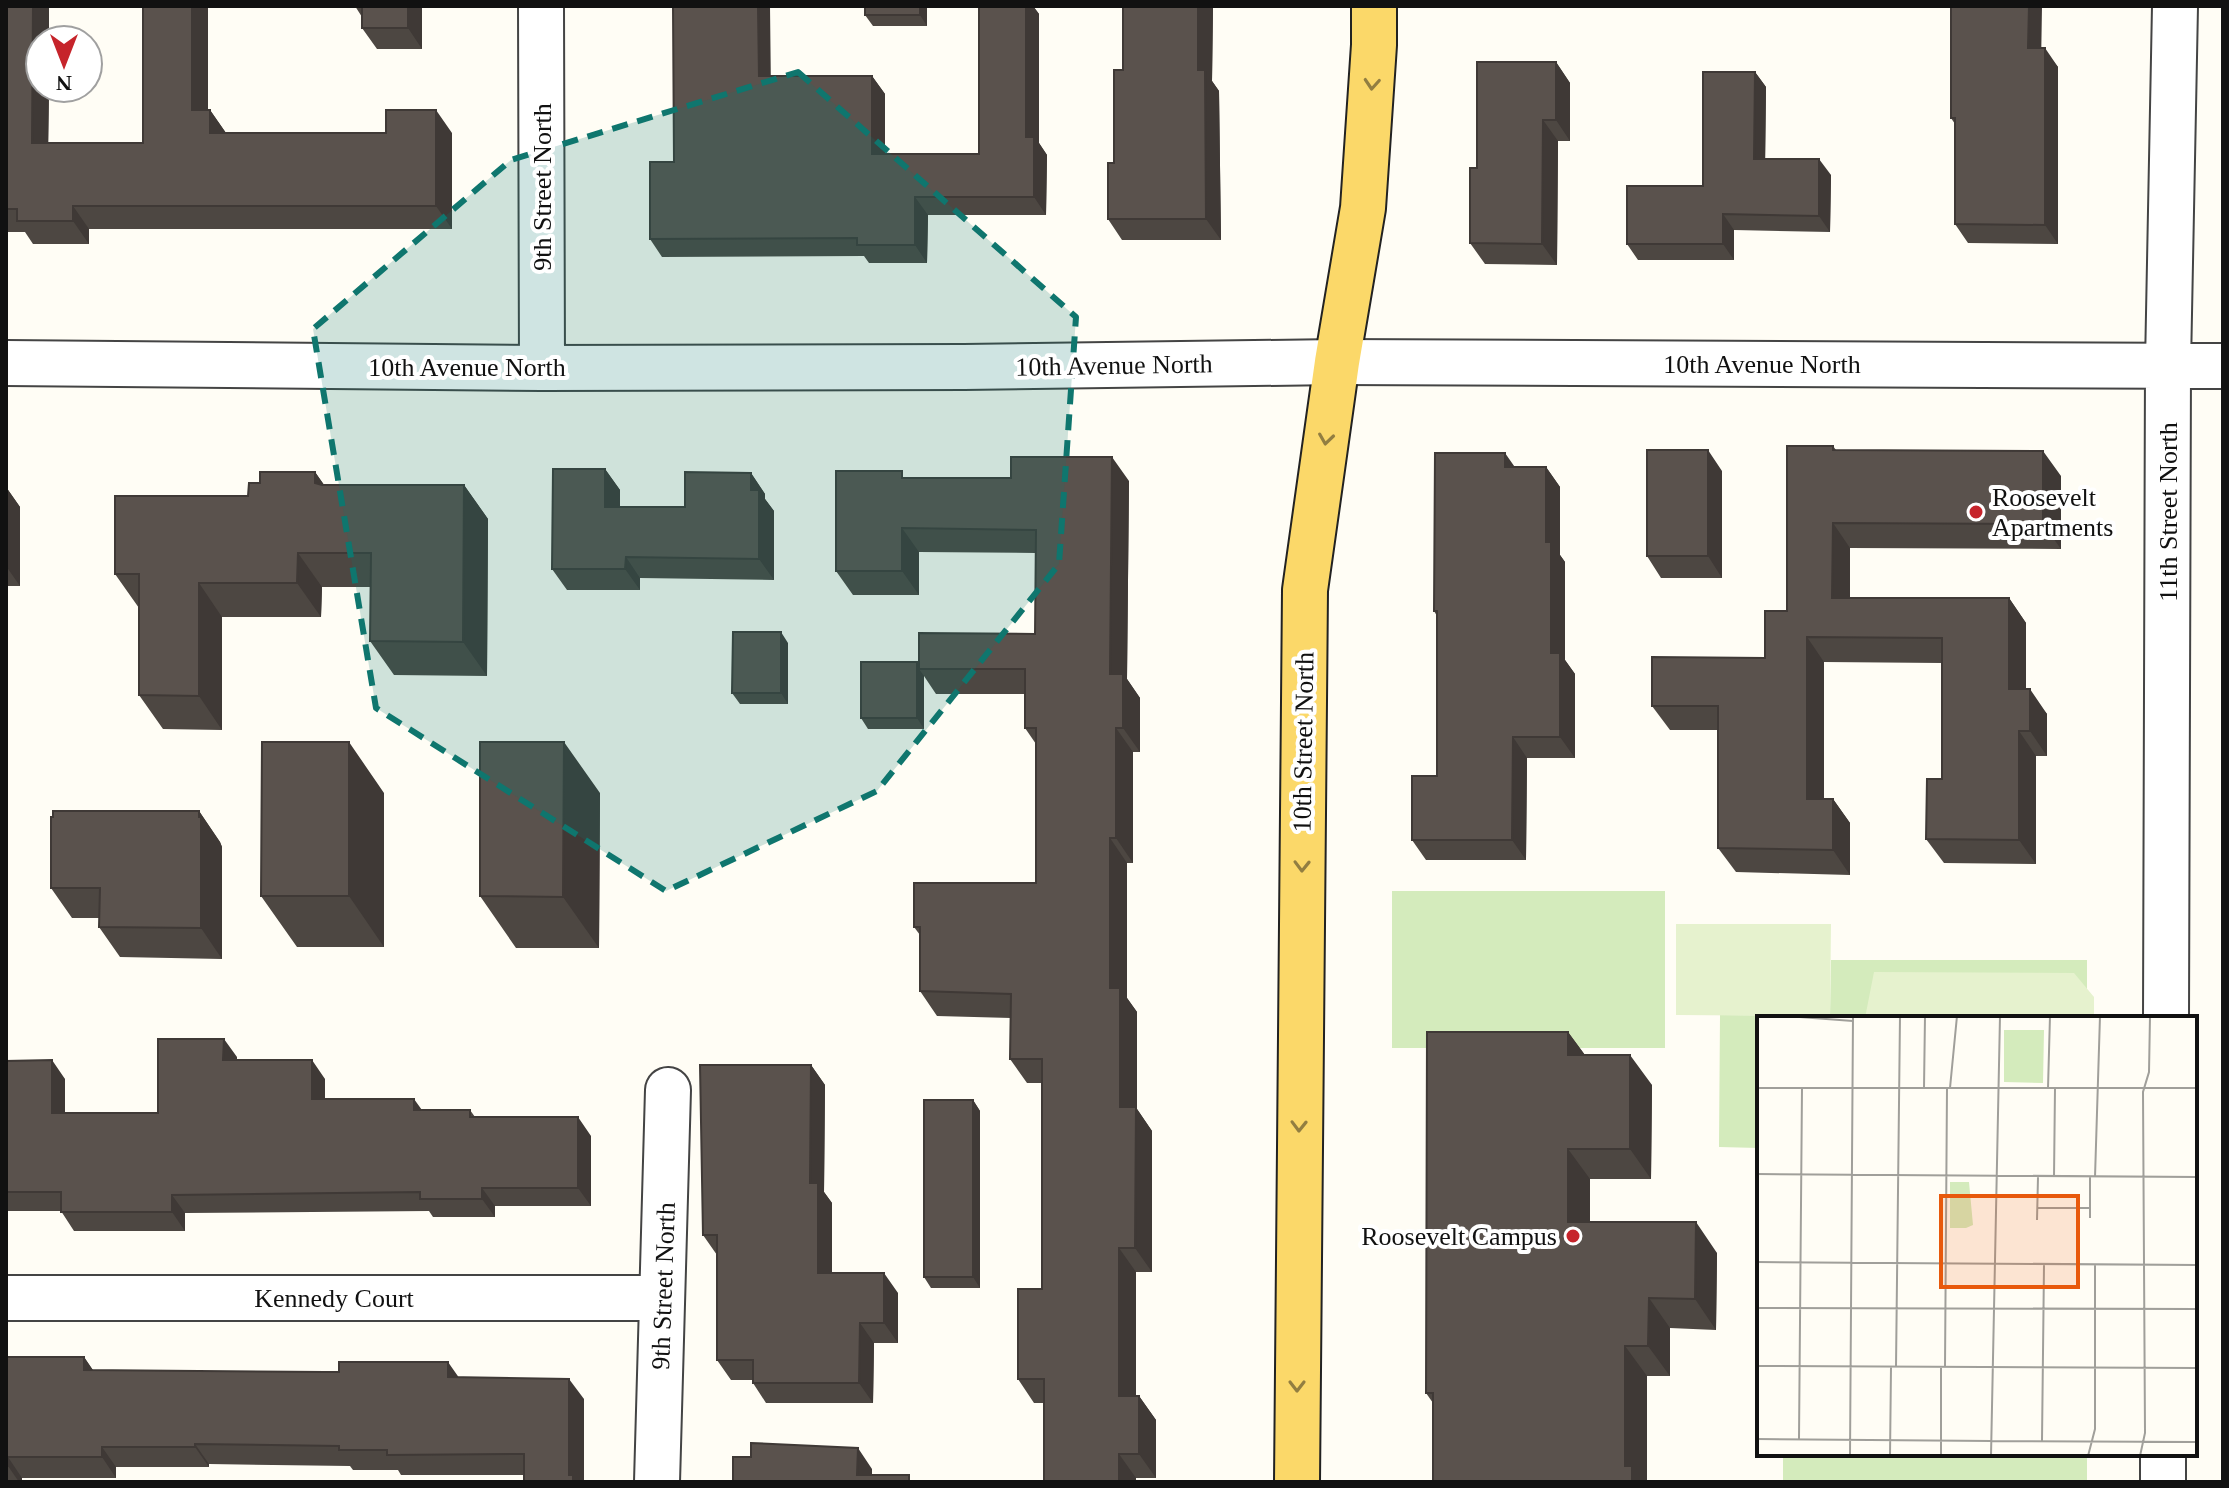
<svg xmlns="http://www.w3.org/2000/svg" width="2229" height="1488" font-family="Georgia,serif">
  <rect width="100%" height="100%" fill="#fffdf5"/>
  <path fill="#d4ebbc" d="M1392,891H1665V1048H1392Z
    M1831,960H2087V1018H1759V1148L1719,1147L1720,1015L1830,1016Z
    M1783,1454H2087V1482H1783Z"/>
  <path fill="#e6f2ce" d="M1676,924H1831L1830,1016L1676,1015Z
    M1874,972L2074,973L2094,997V1018H1865Z"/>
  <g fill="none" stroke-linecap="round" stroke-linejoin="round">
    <defs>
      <path id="minor" d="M541,6L542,368
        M6,363L542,368L964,367L1337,362L2223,366
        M2166,1018L2168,365L2175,6
        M6,1298H662
        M657,1482L668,1090
        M2163,1482V1454"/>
      <path id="primary" d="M1297,1482L1305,590L1337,362L1363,208L1374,45V6"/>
    </defs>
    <use href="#minor" stroke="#444" stroke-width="48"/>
    <use href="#primary" stroke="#222" stroke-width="48"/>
    <use href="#minor" stroke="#fff" stroke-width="44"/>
    <use href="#primary" stroke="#fbd869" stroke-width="44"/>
  </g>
  <path fill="#4d4742" d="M6,6H49V40H40L49,88L48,143H143V6H208V110H210L226,133H452V229H89V244H33L25,232H6Z
    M355,6H422V49H377L362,28V17Z
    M927,6V26H873L865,15Z
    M979,6H1033L1039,14V143L1047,155L1046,215H928L927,263H869L864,256L662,257L650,239L771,76H872L885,94V154H979Z
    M1123,6H1213L1212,81L1219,91L1221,240H1122L1108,219L1123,70Z
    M1828,6H1875V7H1829Z
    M2042,48L2058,67V244L1968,243L1955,224V124L1951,118Z
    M1556,62L1570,83V141H1558L1557,265L1485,264L1470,243L1477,168Z
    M1755,72L1766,87L1765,159L1831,175L1830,232L1734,230V260H1638L1627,244L1703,186Z
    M1833,446L1836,450L2061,476V549L1850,548V598H2009L2026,623V689L2047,714V756H2036V864L1944,863L1926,839L1942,779V663L1824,662V799H1833L1850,823V875L1736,872L1718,848V730H1670L1652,706L1765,658L1787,611Z
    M1515,467H1546L1560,487V555L1565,562V660L1575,674V758H1527L1526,860H1426L1412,840L1437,776V616L1434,611Z
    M605,469L620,490V507H685L751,473L765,494V499L774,511V580L640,578V590H567L552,569Z
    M1722,471V578H1661L1647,556Z
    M315,472L324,485H464L488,519L487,676L394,675L370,641L371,587H322L321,617H222V730L163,729L139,695V608L115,574L248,496L260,483Z
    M907,478L1129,481L1127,679L1140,698V752H1133V863H1127V998L1137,1012V1109L1152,1131V1272H1136V1396H1139L1156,1420V1478H1136V1482H1044V1403H1034L1018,1379L1042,1289V1083H1027L1010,1059L1011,1018L937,1016L920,991V935L914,927L1036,883V744L1025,728V694H936L924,676V729H868L861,718L919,666L1035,634L1036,553L919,552V595H853L836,571Z
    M6,487L20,507V586H6Z
    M788,643V704H740L732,693Z
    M384,793V947H297L261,896Z
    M600,793L599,948H516L480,896Z
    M199,811L220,842L222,847V959L120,957L99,927V918H72L51,888Z
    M1568,1032L1585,1055L1652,1085L1651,1179H1590V1222L1717,1253L1716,1330L1670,1328V1376H1647V1482L1433,1403L1426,1393Z
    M237,1057V1060L325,1079V1099L422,1110H470L475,1117L591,1136V1206H495V1217H433L429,1211L185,1213V1231H74L61,1211H6V1061L65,1079V1113H158Z
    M811,1065L825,1085L824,1192L832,1203V1273L898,1293V1343H874L873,1403H766L753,1383V1380H731L717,1360V1255L703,1235Z
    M973,1100L980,1111V1288H931L924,1277Z
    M6,1357H84L93,1370L458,1377L584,1399V1482L524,1475H401L398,1470H353L350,1466L209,1464V1467H116V1478H22V1482H6Z"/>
  <path fill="#3f3936" d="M33,6H49V40H40V88H49L48,166L32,143Z
    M192,6H208V133L192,110Z
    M408,6H422V49L408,28Z
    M758,6H770L771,94L759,76Z
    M920,6H927V26L920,15Z
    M1026,6H1033L1039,14V143L1047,155L1046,215L1034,197L1026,137Z
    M1198,6H1213L1212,81L1219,91L1221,240L1206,219L1198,70Z
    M2029,6H2042L2041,67L2028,48Z
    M2045,48L2058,67V244L2045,225Z
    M1556,62L1570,83V141L1556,120Z
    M1755,72L1766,87L1765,175L1754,159Z
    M872,76L885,94V172L872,154Z
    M210,110L226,133H210Z
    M436,110L452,133V229L436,206Z
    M1543,120L1558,141L1557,265L1542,244Z
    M1819,159L1831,175L1830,232L1819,216Z
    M915,197L928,215L927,263L915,245Z
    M73,206L89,229V244L73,221Z
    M1723,214L1734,230V260L1723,244Z
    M1708,450L1722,471V578L1708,556Z
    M2043,451L2061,476V549L2043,524Z
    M1505,453L1519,473L1505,467Z
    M1112,457L1129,481L1127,679L1140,698V752L1123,728L1110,674Z
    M1546,467L1560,487V555L1565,562V660L1575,674V758L1560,737L1551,653L1546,542Z
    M605,469L620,490V528L605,507Z
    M315,472L339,506L315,483Z
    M751,473L765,494V499L774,511V580L759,559L751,490Z
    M464,485L488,519L487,676L463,642Z
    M6,487L20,507V586L6,566Z
    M1833,523L1850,548V623L1832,598Z
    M902,528L919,552V595L902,571Z
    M298,553L322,587L321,617L297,583Z
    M626,557L640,578V590L625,569Z
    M199,583L222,617V730L199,696Z
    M2009,598L2026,623V713L2009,689Z
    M781,632L788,643V704L781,693Z
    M1807,637L1824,662V823L1807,799Z
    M917,662L922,669H919L924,676V729L917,718Z
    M2030,689L2047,714V756L2030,731Z
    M1116,728L1133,752V863L1116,838Z
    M2019,731L2036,756V864L2019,840Z
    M1513,737L1527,758L1526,860L1512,840Z
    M349,742L384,793V947L349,896Z
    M564,742L600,793L599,948L563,897Z
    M1833,799L1850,823V875L1833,850Z
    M199,811L220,842L222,847V959L201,928Z
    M1110,838L1127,863V998L1137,1012V1109L1152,1131V1272L1135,1248L1120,1107L1110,988Z
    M1568,1032L1590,1062L1568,1055Z
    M224,1039L237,1057L236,1079L223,1060Z
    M1630,1055L1652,1085L1651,1179L1630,1149Z
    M52,1060L65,1079V1132L52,1113Z
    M312,1060L325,1079V1117L312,1099Z
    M811,1065L825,1085L824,1192L832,1203V1293L818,1273L810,1183Z
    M414,1099L427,1117L414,1110Z
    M973,1100L980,1111V1288L973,1277Z
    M578,1117L591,1136V1206L578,1188Z
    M1568,1149L1590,1179V1253L1568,1222Z
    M482,1188L495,1206V1217L482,1199Z
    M172,1195L185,1213V1231L172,1212Z
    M1696,1222L1717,1253L1716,1330L1695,1299Z
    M1119,1248L1136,1272V1420L1119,1396Z
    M884,1273L898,1293V1343L884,1323Z
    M1649,1298L1670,1328V1376L1648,1346Z
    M860,1323L874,1343L873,1403L859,1383Z
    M1625,1346L1647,1376V1482H1632L1625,1466Z
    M84,1357L98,1378L84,1370Z
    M448,1362L462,1382L448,1377Z
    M569,1379L584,1399V1482H573L569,1475Z
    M1139,1396L1156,1420V1478L1139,1454Z
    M195,1444L209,1464V1467L195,1447Z
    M102,1447L116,1467V1478L102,1457Z
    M858,1448L872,1469V1482L857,1475Z
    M1119,1454L1136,1478V1482H1119Z
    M8,1457L22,1478V1482H19L8,1466Z"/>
  <path fill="#5a524d" stroke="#3f3936" stroke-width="2" d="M6,6H33L32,143H143V6H192V110H210V133H386V110H436V206H73V221H17V209H6Z
    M362,6H408V28H362Z
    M673,6H758L759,76H872V154H979V6H1026V137H1034V197H915V245H857V238L650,239V162H674Z
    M865,6H920V15H865Z
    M1123,6H1198V70H1205L1206,219H1108V163H1114V70H1123Z
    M1951,6H2029L2028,48H2045V225L1955,224V118H1951Z
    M1477,62H1556V120H1543L1542,244L1470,243V168H1477Z
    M1703,72H1755L1754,159H1819V216L1723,214V244H1627V186H1703Z
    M1787,446H1833V450L2043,451V524L1833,523L1832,598H2009V689H2030V731H2019V840L1926,839L1927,779H1942V638L1807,637V799H1833V850L1718,848V706H1652V657L1765,658V611H1787Z
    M1647,450H1708V556H1647Z
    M1435,453H1505V467H1546V542H1551V653H1560V737H1513L1512,840H1412V776H1437V611H1434Z
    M1011,457H1112L1110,674H1123V728H1116V838H1110V988H1120V1107H1136L1135,1248H1119V1396H1139V1454H1119V1482H1044V1379H1018V1289H1042V1059H1010L1011,994L920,991V927H914V883H1036V728H1025V669H919V633L1035,634L1036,530L902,528V571H836V471H902V478H1011Z
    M553,469H605V507H685V472L751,473V490H759V559L626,557L625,569H552Z
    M260,472H315V483L322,485H464L463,642L370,641L371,553H298L297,583H199V696L139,695V574H115V496H248L249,483H260Z
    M733,632H781V693H732Z
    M861,662H917V718H861Z
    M262,742H349V896H261Z
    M480,742H564L563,897L480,896Z
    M53,811H199V817H201V928L99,927L100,888H51V817H53Z
    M1427,1032H1568V1055H1630V1149H1568V1222H1696L1695,1299L1649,1298L1648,1346H1625V1466H1632V1482H1433V1393H1426Z
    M158,1039H224L223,1060H312V1099H414V1110H470V1117H578V1188H482V1199H420V1192L172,1195V1212H61V1192H6V1061L52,1060V1113H158Z
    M700,1065H811L810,1183H818V1273H884V1323H860L859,1383H753V1360H717V1235H703Z
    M924,1100H973V1277H924Z
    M6,1357H84V1370L325,1372H339V1362H448V1377L569,1379V1475H573V1482H524V1454L387,1455V1450H339V1446L195,1444V1447H102V1457H8V1466H6Z
    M751,1443L858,1448L857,1475H909V1482H733V1457H751Z"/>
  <defs><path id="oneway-chevron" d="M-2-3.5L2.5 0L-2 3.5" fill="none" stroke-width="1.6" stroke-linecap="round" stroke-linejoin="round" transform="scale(2)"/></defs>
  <g stroke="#927e41">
    <use href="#oneway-chevron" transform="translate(1372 84) rotate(94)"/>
    <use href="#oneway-chevron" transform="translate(1326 439) rotate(98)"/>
    <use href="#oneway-chevron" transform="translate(1302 866) rotate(91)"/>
    <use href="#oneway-chevron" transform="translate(1299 1126) rotate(91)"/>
    <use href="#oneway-chevron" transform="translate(1297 1386) rotate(90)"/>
  </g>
  <path fill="#0f766e" fill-opacity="0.2" stroke="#0f766e" stroke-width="6" stroke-dasharray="16 10" stroke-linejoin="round" d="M798,72L1076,317L1059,564L877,791L666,891L376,708L313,329L511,160Z"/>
  <g fill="#c6242b" stroke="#fff" stroke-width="3">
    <circle cx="1976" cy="512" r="8"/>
    <circle cx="1573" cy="1236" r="8"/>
  </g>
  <g text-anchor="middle" stroke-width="8" stroke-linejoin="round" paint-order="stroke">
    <g font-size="26" fill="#111" stroke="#fff">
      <text transform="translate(542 187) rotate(-90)" y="9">9th Street North</text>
      <text x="1762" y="373">10th Avenue North</text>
      <text transform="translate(1114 365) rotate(-1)" y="9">10th Avenue North</text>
      <text x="467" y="376">10th Avenue North</text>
      <text transform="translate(2168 512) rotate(-90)" y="9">11th Street North</text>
      <text transform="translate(1303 742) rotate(-89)" y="9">10th Street North</text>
      <text transform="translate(663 1286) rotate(-88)" y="9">9th Street North</text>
      <text x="334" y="1307">Kennedy Court</text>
    </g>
    <g font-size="26" fill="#111" stroke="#fff" text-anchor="start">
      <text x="1992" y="506">Roosevelt<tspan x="1992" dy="30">Apartments</tspan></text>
      <text x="1557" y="1245" text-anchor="end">Roosevelt Campus</text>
    </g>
  </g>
  <g transform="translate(1757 1016)">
    <rect width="440" height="440" fill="#fffdf5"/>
    <path d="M247,14H287L286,67L247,66ZM193,166H212L216,209L209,212H193Z" fill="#d4ebbc"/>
    <path fill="none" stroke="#a09f9a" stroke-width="2" d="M29,0L96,5M0,72H440M167,72L168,0M193,72L200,0M291,72L293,0M0,158L440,161M297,161L298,72M338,161L343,0M280,192H332M333,202V161M280,204L281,161M0,246L440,249M0,292L440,293M0,350L440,352M139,351L143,0M188,351L190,72M0,423L234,425M42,423L45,72M234,425L440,426M285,425L287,249M93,440L96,0M133,440L134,351M184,440V351M234,440L243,0M331,440L338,413V249M383,440L388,417L386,76L392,56L393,0"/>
    <path fill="#e8590c" fill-opacity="0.15" stroke="#e8590c" stroke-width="4" d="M184,180H321V271H184Z"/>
    <rect width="440" height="440" fill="none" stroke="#111" stroke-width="4"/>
  </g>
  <rect width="2229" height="1488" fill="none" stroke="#111111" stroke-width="16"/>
  <g transform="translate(64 64) rotate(180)"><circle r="38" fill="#ffffff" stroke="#a0a0a0" stroke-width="2"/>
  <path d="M0-6L14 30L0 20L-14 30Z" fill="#c6242b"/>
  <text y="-12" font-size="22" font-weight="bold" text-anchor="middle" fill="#111111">N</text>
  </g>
</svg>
